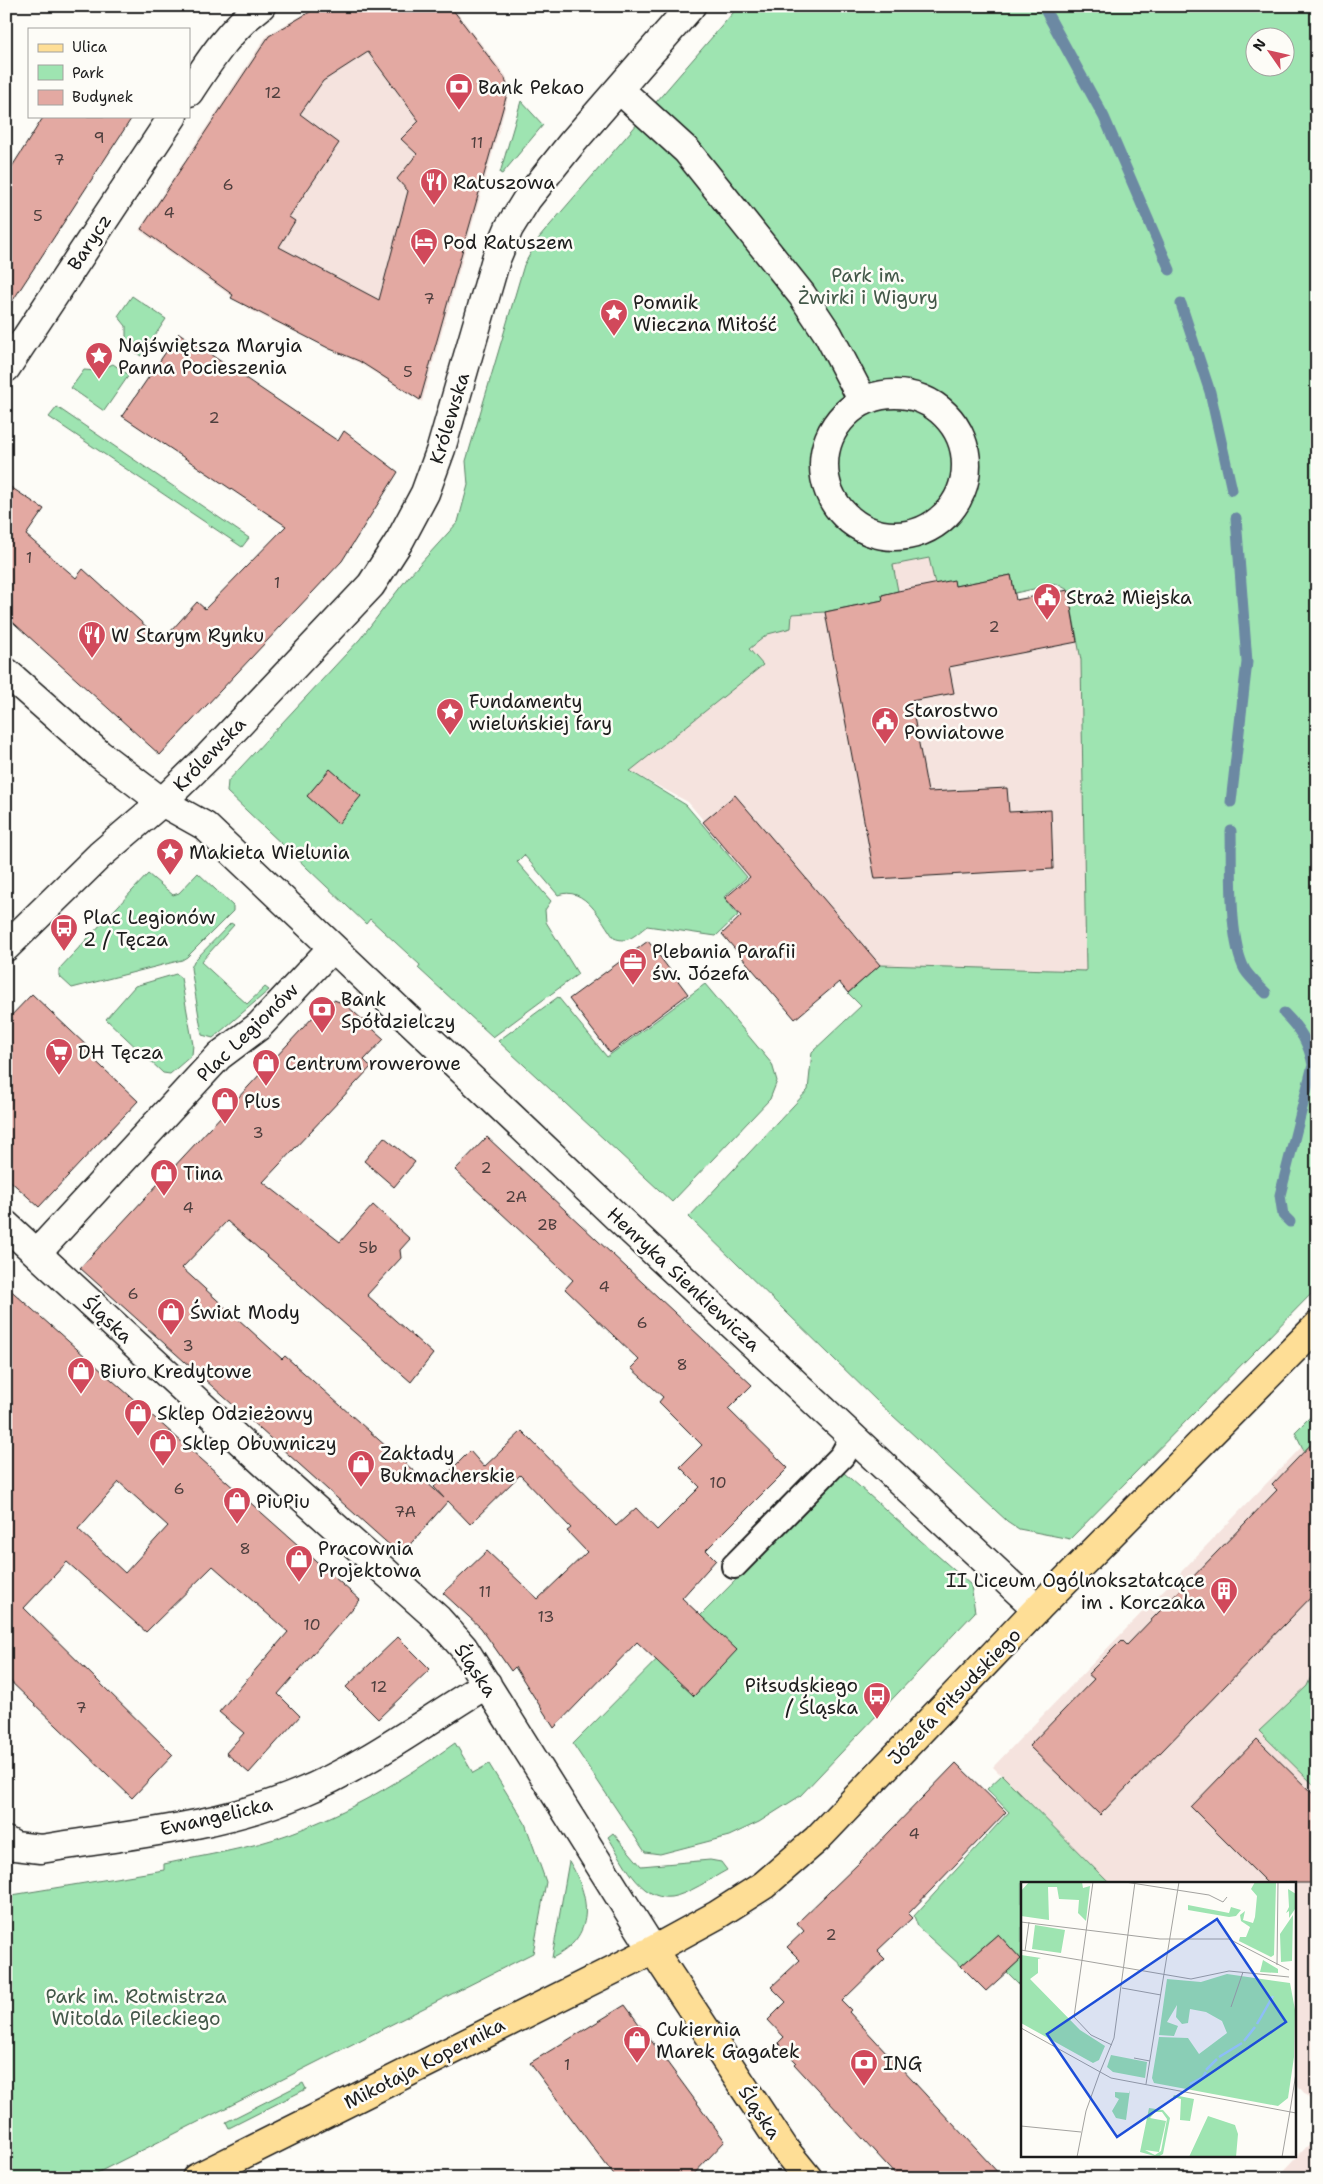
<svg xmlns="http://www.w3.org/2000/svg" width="1323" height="2184" font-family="'Shantell Sans',sans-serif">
  <rect width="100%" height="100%" fill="#fdfcf7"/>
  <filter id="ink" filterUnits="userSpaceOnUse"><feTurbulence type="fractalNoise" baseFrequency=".02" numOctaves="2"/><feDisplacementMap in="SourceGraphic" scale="10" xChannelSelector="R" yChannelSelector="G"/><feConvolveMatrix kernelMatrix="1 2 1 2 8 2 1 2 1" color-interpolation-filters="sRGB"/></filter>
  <g filter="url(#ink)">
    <path fill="#f5e3de" d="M319,6H452L506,76L509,85L507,102L422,402L359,363L252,311L139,230L267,35Z
      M930,558L1011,575L1016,600L1068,590L1081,659L1086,971L880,965L848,993L688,802L611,761L768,634L791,628L792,614L819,613L883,600L882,595L892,565Z
      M1317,1431V2108L1294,2081V1883H1109L993,1767Z
      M1317,2136V2178H1277Z"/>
    <path fill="#9ee4b1" stroke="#5d8066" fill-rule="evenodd" d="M739,6H1317V1288L1070,1539L1019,1529L1007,1521L879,1403L689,1217L808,1090L812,1052L861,1006L848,993L880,965L1086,971L1081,660L1068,590L1057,584L1015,593L1011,575L955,586L935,584L929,558L893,565L898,591L882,595L883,600L825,612L792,614L791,628L768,634L749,649L763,665L630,771L686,805L747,877L724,897L738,915L716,936L647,926C635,935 628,944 614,938C601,920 585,885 558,895L524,855L517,862L551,901L545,910L546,922L578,974L493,1037L418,968L420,965L370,919L366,924L227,792L228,781L360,639L409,576L458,522L468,485L466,461L524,265L539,238L550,225ZM1256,38H1286V68H1256Z
      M521,101L543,125L502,174L500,173Z
      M132,296L166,319L141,356L126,346V326L118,316Z
      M113,364L129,375L104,411L71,388L84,370L97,371Z
      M57,407L249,538L242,547L49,417Z
      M198,873L233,906V911L187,957L182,960L72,988L59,976V969L148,874L173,895L179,893Z
      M231,923L234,925L201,962L247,1004L265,987L269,990L213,1038L202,1035L191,968L194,961Z
      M176,974L181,978L193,1045L192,1055L170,1074L163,1073L106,1019L135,986Z
      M705,984L772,1064L777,1081L770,1099L672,1202L498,1041L558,997L607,1057Z
      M1317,1410V1448L1309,1456L1304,1451L1295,1432Z
      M843,1472L971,1585L975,1612L800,1796L759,1822L729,1836L660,1854L645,1852L573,1744Z
      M1317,1663V1788L1259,1731L1307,1686Z
      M455,1743L473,1773L489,1764L525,1823L546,1882L533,1953L87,2178H6V1896L164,1870V1864C205,1855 249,1849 289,1834C349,1812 404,1780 455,1743Z
      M1002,1775L1109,1883H1022V1987L1007,1972L1021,1959L998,1934L961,1966L918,1927L914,1916L1009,1812L987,1789Z
      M613,1833L641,1866L710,1860L721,1862L727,1870C712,1878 687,1895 671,1897C639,1901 622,1858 608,1837Z
      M569,1861C591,1897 596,1937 552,1958Z
      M303,2083L306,2089L229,2128L226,2122Z"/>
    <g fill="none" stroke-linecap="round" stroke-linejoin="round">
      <path stroke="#6c89a3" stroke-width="11" d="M1043,6L1104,117L1170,270
        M1181,304L1210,392L1232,490
        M1231,802L1247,662L1236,518
        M1231,831C1232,867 1228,939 1245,970C1250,978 1259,986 1266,993
        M1284,1013C1300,1029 1309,1043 1313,1065L1280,1195L1283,1215L1290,1222"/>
    </g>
    <path fill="#e3a9a2" stroke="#1c1c1c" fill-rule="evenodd" d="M320,6H450L505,78L507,86V94L420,400L359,361L330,349L231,298L233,295L141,229L269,36ZM368,52L419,121L401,139L417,154L397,179L408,191L379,300L279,247L295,221L289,217L339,143L300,114L323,81Z
      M44,116H133L6,311V176Z
      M179,333L338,441L344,431L398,472L342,561L160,755L6,616V484L44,509L26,535L76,578L83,569L162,641L197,602L205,609L286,526L122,416Z
      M1011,575L1016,600L1068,590L1077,642L949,667L954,693L911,701L928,792L1007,788L1009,812L1051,810L1053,869L875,879L825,612L883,600L882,595L898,591L954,580L955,586Z
      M330,769L361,796L338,824L307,796Z
      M735,795L880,965L848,993L839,982L795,1019L722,934L741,916L725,898L750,877L703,822Z
      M648,941L688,994L610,1053L569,999Z
      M32,994L89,1048L86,1052L138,1101L39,1207L6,1177V1021Z
      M334,1000L345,1004L384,1039L364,1060L371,1067L263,1182L340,1242L373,1205L410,1239L400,1250L401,1258L367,1295L433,1354L411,1382L227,1221L182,1268L282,1359L285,1356L444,1498L434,1487L470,1451L484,1467L522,1431L616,1526L636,1508L657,1530L700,1487L680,1467L702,1445L659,1402L663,1397L631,1368L639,1360L565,1289L573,1280L455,1170L487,1137L752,1385L728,1409L788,1468L706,1550L716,1560L682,1598L737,1650L694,1696L637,1642L554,1728L515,1667L511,1671L481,1628L443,1593L487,1551L538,1599L587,1552L567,1531L571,1528L520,1475L470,1524L448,1501L406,1549H394L80,1268L327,1002Z
      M384,1137L415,1162L394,1187L364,1161Z
      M6,1286L360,1600L278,1694L300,1716L249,1773L226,1753L244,1733L219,1712L288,1632L213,1566L146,1632L67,1562L24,1608L173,1755L132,1798L6,1677ZM119,1482L168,1526L125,1573L78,1529Z
      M1317,1438V1591L1100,1815L1029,1746L1094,1679L1088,1674L1122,1640L1127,1645L1277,1490L1272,1485Z
      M398,1637L430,1669L378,1719L346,1687Z
      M1257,1739L1317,1798V1883H1267L1191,1807Z
      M956,1763L1006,1812L908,1914L912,1918L877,1951L885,1959L842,2001L851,2010L849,2012L1003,2178H899L794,2064L796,2062L778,2043L784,2037L768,2020L786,2002L771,1987L800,1960L787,1947L804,1931L797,1923L859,1863Z
      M998,1934L1021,1959L986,1991L961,1966Z
      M625,2005L725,2141L690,2178H616L530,2063Z"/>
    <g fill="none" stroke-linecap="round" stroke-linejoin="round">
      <defs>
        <path id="pedestrian" d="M734,1566L842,1456L853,1436"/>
        <path id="minor" d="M619,89L687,151L802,295L828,334L863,401
          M189,92C210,60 230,29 261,6
          M6,368L173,116
          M824 465a71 71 0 1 1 142 0a71 71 0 1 1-142 0Z
          M6,672L99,754L162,802L205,826L620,1220L1037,1609
          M6,947L100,855L162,802L209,756L371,585L400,540L425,493L441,449L496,259L509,228L527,199L571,144L691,6
          M6,1225L265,1464L438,1619L463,1647L653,1950
          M37,1253L219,1056L259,1026L332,948
          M6,1841L15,1846L41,1849C127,1835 220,1827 300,1793C364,1767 427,1720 487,1684"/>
        <path id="primary" d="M653,1950L786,2151L808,2178
          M196,2178L653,1950L717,1915L764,1885L817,1839L1037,1609L1317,1326"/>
      </defs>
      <use href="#pedestrian" stroke="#1c1c1c" stroke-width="28"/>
      <use href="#minor" stroke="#1c1c1c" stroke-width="31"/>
      <use href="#primary" stroke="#1c1c1c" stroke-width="31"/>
      <use href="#pedestrian" stroke="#fdfcf7" stroke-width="24"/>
      <use href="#minor" stroke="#fdfcf7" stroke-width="28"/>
      <use href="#primary" stroke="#fede96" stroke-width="28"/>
    </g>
  </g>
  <defs>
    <symbol id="bank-pin" viewBox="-11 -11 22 30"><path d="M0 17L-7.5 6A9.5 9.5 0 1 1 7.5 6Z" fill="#d1495b" stroke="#fdfcf7"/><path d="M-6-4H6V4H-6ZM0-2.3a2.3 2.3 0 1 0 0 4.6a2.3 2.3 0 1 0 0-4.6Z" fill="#fff"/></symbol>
    <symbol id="restaurant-pin" viewBox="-11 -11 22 30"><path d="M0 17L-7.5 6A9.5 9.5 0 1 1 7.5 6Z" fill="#d1495b" stroke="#fdfcf7"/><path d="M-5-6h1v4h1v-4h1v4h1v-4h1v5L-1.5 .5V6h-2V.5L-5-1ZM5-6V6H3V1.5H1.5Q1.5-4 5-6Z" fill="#fff"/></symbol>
    <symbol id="hotel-pin" viewBox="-11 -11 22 30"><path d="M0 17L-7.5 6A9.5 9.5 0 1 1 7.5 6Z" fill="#d1495b" stroke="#fdfcf7"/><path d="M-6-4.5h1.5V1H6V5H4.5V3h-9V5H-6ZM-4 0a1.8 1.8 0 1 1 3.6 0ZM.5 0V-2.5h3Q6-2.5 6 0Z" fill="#fff"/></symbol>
    <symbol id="sight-pin" viewBox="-11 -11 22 30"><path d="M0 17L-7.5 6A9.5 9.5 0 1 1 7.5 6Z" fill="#d1495b" stroke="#fdfcf7"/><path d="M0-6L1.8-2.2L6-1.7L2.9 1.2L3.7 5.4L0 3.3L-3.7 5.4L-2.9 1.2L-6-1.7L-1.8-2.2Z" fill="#fff"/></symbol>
    <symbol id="civic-pin" viewBox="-11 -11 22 30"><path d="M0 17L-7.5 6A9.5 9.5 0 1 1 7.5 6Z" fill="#d1495b" stroke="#fdfcf7"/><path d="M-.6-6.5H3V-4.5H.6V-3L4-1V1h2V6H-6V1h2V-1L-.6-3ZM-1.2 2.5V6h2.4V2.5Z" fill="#fff"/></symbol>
    <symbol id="bus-pin" viewBox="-11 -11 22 30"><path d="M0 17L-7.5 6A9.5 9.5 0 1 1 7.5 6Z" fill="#d1495b" stroke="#fdfcf7"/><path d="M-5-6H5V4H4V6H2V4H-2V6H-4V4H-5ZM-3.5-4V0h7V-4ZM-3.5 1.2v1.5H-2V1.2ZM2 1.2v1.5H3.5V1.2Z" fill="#fff"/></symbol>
    <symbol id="office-pin" viewBox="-11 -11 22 30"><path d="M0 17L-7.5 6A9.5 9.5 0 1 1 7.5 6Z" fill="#d1495b" stroke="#fdfcf7"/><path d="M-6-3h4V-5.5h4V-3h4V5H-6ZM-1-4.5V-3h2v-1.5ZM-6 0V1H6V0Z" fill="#fff"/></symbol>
    <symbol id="supermarket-pin" viewBox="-11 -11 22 30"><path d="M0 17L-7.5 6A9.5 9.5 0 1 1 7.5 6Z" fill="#d1495b" stroke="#fdfcf7"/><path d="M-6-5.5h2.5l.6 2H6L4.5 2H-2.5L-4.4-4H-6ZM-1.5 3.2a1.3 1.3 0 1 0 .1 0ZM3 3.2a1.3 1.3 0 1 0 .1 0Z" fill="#fff"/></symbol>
    <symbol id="shop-pin" viewBox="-11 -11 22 30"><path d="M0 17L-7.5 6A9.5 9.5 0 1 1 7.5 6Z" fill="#d1495b" stroke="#fdfcf7"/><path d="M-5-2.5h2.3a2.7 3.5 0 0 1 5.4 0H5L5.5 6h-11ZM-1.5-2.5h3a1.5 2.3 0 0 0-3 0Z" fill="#fff"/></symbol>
    <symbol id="building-pin" viewBox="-11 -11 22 30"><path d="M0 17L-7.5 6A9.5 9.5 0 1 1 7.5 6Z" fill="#d1495b" stroke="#fdfcf7"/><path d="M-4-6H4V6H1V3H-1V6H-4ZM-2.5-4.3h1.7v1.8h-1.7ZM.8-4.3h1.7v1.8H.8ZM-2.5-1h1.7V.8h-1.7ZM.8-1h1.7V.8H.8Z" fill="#fff"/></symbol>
  </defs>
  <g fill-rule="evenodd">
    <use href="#bank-pin" x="443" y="71" width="32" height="43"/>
    <use href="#restaurant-pin" x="418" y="166" width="32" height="43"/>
    <use href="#hotel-pin" x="408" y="226" width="32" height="43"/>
    <use href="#sight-pin" x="598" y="297" width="32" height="43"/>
    <use href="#sight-pin" x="83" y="340" width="32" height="43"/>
    <use href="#civic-pin" x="1031" y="581" width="32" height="43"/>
    <use href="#restaurant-pin" x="76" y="619" width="32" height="43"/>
    <use href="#sight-pin" x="434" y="696" width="32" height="43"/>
    <use href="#civic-pin" x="869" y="705" width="32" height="43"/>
    <use href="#sight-pin" x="154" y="836" width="32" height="43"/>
    <use href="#bus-pin" x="48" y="912" width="32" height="43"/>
    <use href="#office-pin" x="617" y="946" width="32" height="43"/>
    <use href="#bank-pin" x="306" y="994" width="32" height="43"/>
    <use href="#supermarket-pin" x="43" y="1036" width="32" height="43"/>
    <use href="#shop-pin" x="250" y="1047" width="32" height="43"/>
    <use href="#shop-pin" x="209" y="1085" width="32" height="43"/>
    <use href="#shop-pin" x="148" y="1157" width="32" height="43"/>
    <use href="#shop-pin" x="155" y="1296" width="32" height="43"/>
    <use href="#shop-pin" x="65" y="1355" width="32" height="43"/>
    <use href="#shop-pin" x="122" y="1397" width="32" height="43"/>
    <use href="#shop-pin" x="147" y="1427" width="32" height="43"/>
    <use href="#shop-pin" x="345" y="1448" width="32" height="43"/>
    <use href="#shop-pin" x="221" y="1485" width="32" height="43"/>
    <use href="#shop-pin" x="283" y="1543" width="32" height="43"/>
    <use href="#building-pin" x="1208" y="1575" width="32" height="43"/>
    <use href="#bus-pin" x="861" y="1680" width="32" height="43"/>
    <use href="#shop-pin" x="621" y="2024" width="32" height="43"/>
    <use href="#bank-pin" x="848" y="2047" width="32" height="43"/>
  </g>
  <g text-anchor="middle" stroke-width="5" stroke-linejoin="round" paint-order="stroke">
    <g font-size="16" fill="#4e3f3e">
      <text x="273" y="98">12</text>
      <text x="99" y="143">9</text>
      <text x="477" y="148">11</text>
      <text x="59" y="165">7</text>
      <text x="228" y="190">6</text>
      <text x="169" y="218">4</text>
      <text x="38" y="221">5</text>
      <text x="429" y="304">7</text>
      <text x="408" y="377">5</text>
      <text x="214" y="423">2</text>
      <text x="29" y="563">1</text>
      <text x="277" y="588">1</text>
      <text x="994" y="632">2</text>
      <text x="258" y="1138">3</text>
      <text x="486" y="1173">2</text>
      <text x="516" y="1202">2A</text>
      <text x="188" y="1213">4</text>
      <text x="547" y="1230">2B</text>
      <text x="368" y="1253">5b</text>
      <text x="604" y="1292">4</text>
      <text x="133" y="1299">6</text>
      <text x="642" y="1328">6</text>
      <text x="188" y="1351">3</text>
      <text x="682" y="1370">8</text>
      <text x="718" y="1488">10</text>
      <text x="179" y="1494">6</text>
      <text x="405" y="1517">7A</text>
      <text x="245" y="1554">8</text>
      <text x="485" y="1597">11</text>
      <text x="546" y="1622">13</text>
      <text x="312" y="1630">10</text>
      <text x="379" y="1692">12</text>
      <text x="81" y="1713">7</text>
      <text x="914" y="1839">4</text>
      <text x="831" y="1940">2</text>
      <text x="567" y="2070">1</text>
    </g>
    <g font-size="19" fill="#1c1c1c" stroke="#fdfcf7" text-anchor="start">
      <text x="478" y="94">Bank Pekao</text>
      <text x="453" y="189">Ratuszowa</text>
      <text x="443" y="249">Pod Ratuszem</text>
      <text x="633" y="309">Pomnik<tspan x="633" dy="22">Wieczna Miłość</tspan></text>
      <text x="118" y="352">Najświętsza Maryia<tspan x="118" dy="22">Panna Pocieszenia</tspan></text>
      <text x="1066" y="604">Straż Miejska</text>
      <text x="111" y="642">W Starym Rynku</text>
      <text x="469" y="708">Fundamenty<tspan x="469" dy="22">wieluńskiej fary</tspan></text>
      <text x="904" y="717">Starostwo<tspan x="904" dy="22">Powiatowe</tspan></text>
      <text x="189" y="859">Makieta Wielunia</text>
      <text x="83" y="924">Plac Legionów<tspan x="83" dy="22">2 / Tęcza</tspan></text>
      <text x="652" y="958">Plebania Parafii<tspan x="652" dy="22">św. Józefa</tspan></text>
      <text x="341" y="1006">Bank<tspan x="341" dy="22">Spółdzielczy</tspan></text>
      <text x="78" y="1059">DH Tęcza</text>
      <text x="285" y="1070">Centrum rowerowe</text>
      <text x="244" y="1108">Plus</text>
      <text x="183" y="1180">Tina</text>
      <text x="190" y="1319">Świat Mody</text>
      <text x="100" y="1378">Biuro Kredytowe</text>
      <text x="157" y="1420">Sklep Odzieżowy</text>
      <text x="182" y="1450">Sklep Obuwniczy</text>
      <text x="380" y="1460">Zakłady<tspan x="380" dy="22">Bukmacherskie</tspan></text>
      <text x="256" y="1508">PiuPiu</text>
      <text x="318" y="1555">Pracownia<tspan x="318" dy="22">Projektowa</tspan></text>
      <text x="1205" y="1587" text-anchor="end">II Liceum Ogólnokształcące<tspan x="1205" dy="22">im . Korczaka</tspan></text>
      <text x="858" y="1692" text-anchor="end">Piłsudskiego<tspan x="858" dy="22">/ Śląska</tspan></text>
      <text x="656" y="2036">Cukiernia<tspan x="656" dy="22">Marek Gagatek</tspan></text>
      <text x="883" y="2070">ING</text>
    </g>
    <g font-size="19" fill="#1c1c1c" stroke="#fdfcf7">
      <text transform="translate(89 242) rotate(-57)" y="7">Barycz</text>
      <text transform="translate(449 418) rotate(-73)" y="7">Królewska</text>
      <text transform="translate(209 754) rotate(-46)" y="7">Królewska</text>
      <text transform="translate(247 1032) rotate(-44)" y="7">Plac Legionów</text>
      <text transform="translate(684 1279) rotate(43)" y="7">Henryka Sienkiewicza</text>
      <text transform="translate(108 1319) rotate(43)" y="7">Śląska</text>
      <text transform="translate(476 1670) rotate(56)" y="7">Śląska</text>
      <text transform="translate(954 1696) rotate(-46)" y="7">Józefa Piłsudskiego</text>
      <text transform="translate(216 1816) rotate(-13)" y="7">Ewangelicka</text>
      <text transform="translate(424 2063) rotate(-27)" y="7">Mikołaja Kopernika</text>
      <text transform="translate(760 2112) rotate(56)" y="7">Śląska</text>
    </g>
    <g font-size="19" fill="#435849" stroke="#fdfcf7">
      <text x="868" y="282">Park im.<tspan x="868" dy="22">Żwirki i Wigury</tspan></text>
      <text x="136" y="2003">Park im. Rotmistrza<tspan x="136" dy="22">Witolda Pileckiego</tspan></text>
    </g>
  </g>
  <g transform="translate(1021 1882)">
    <rect width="275" height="275" fill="#fdfcf7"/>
    <path d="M8,0H61L62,6L69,4L65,39L57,31L58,18L38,17L36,5H27L28,38L0,34V9ZM234,0L255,1L253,73L250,75L218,59L219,55H225L229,45L220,39L219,33L224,29L222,38L232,41L234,35L236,14L230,7ZM267,7L275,12L274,27L268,36V29L265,31L268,25ZM167,23L208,31L210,25L220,28L215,34L208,35L167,28ZM272,33L271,79L260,80L259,52ZM14,43L44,48L40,71L11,67ZM0,73L20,76L17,77V91L9,97L59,148L84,164L78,178L72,181L0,141ZM242,78L257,87V91L239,90ZM206,92L269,101L274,128L273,175L267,216L257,224L133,201L131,196L138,155L167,156L178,172L206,151L201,139L185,130L169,127L167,141L161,142L155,135L156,123L146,140L157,144L153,154L138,153L146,97L180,100ZM90,173L126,180L124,196L92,190L86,185ZM109,208L105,238L95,236L91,229L98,217L94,215V210L108,211ZM153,213L173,217L169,239L159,238L160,217L152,215ZM128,226L142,228L149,236L142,272L137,275L119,270ZM134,230H141L146,237L140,269L134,273L124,268L138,270L145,239L129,236ZM187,234L214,243L217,252L215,275H168Z" fill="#9ee4b1" fill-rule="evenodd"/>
    <path fill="none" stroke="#a1d1fd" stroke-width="2.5" d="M236,142L252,114M223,159L234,145M198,175L221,161M185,188L196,177M169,202L182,195L185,190"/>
    <path fill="none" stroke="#a3a29f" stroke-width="1" d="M72,0L53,135L70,153L91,163M104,0L188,13L202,20L206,15M0,40L139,57H208L268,88M0,68L170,97L208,89L268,95M4,69L8,40M256,83L257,0M101,106L140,113M210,125L222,90M0,146L90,196L275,231M113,176L129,179M79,190L93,156L114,0M125,202L158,0M269,229L275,191M0,244L60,250M56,275L65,229L79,190M261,275L269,229"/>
    <path fill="#1d4ed8" fill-opacity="0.15" stroke="#1d4ed8" stroke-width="2.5" d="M196,37L265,140L96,255L26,152Z"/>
    <rect width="275" height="275" fill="none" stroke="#1c1c1c" stroke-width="2.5"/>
  </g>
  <rect width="1323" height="2184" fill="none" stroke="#fdfcf7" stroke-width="25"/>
  <rect x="12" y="12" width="1298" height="2159" fill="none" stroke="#1c1c1c" stroke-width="2" filter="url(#ink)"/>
  <rect x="28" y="28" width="162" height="90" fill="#fdfcf7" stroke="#a3a29f"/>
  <rect x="38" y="44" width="25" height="8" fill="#fede96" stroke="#a3a29f"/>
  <text x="72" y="52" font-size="15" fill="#1c1c1c">Ulica</text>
  <rect x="38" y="65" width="25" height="15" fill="#9ee4b1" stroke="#a3a29f"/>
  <text x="72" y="78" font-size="15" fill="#1c1c1c">Park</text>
  <rect x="38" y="90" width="25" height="15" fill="#e3a9a2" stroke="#a3a29f"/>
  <text x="72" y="102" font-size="15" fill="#1c1c1c">Budynek</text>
  <g transform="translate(1270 52) rotate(304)"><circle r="24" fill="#fdfcf7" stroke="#a3a29f"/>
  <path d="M0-4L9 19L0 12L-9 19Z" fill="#d1495b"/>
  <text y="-8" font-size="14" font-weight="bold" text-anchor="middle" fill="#1c1c1c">N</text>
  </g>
</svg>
